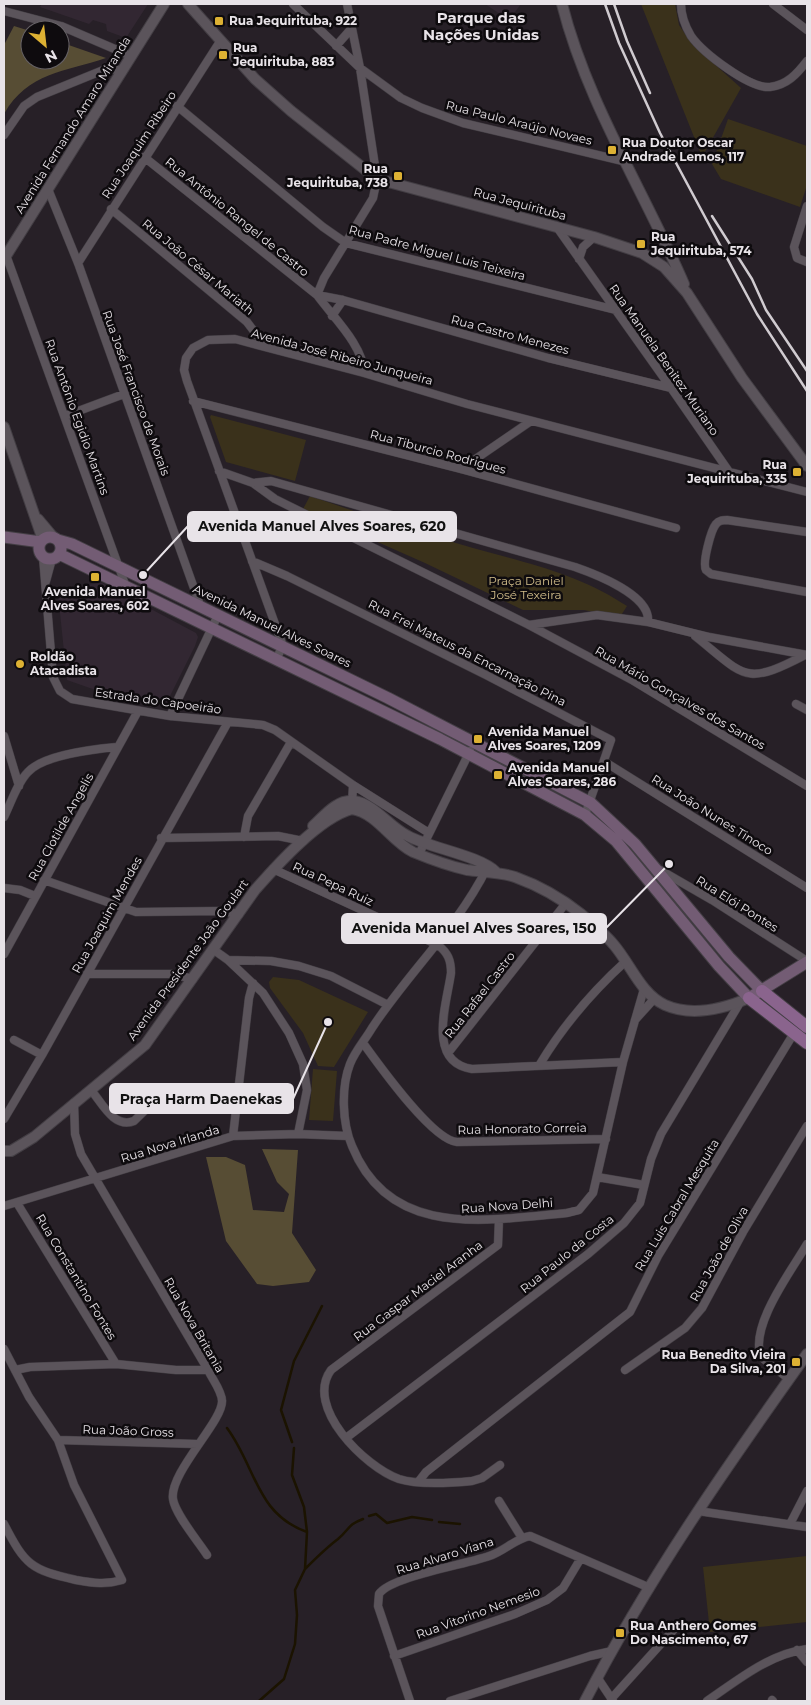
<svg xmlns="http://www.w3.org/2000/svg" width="811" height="1705" font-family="Montserrat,sans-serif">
  <rect width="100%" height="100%" fill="#272027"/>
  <path fill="#322732" d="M42,4H148L126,38L107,31L106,24L93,20L89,24L40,7Z
    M485,4H521L509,20Z
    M102,583L196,633L198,637L195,646L167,702L104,693L67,680L58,594L77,586Z"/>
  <path fill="#3a311b" d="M641,4H675L679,25L692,44L741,88L702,157Z
    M728,119L807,146V185L800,207L721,179L712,164Z
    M211,415L306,440L295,481L226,462L210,417Z
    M310,496C364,515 418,532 473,548C524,562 578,574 622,603L627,606L620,617L584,610H523L425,563L303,509Z
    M273,977L299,980L368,1012L334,1067L318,1066L303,1033L270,988L269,982Z
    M313,1069L337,1071L333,1121L309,1120Z
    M807,1556V1622L710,1632L703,1567Z"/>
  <path fill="#574d34" d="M14,26L30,31V60H60V42L106,58C65,72 28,72 4,114V45Z
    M262,1149L298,1150L292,1233L316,1270L309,1282L273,1286L257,1284L226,1241L206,1157H226L245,1165L253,1210L284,1212L289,1194L277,1182Z"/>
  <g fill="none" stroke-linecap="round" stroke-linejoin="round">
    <path stroke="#1b1300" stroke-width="2.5" d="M227,1428C256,1467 256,1514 307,1532L305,1569L295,1590L297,1615L295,1644L284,1679L259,1701
      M292,1442L281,1410L294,1361L322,1306
      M294,1448L292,1475L304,1507L307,1532
      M369,1516L376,1514L387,1523L412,1517L432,1520
      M439,1522L460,1524
      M305,1569C316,1558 326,1548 338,1539C350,1529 347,1525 363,1519"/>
    <defs>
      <path id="minor" d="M293,4L360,68L401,98L422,108L463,123L627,162
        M347,4L360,68L377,179L373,198L324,278L317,295C332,316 364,346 364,373
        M681,4C681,16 685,26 691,36C703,53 750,89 770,87C787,85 797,74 807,61
        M773,4L807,30
        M4,11L61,26L131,56
        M336,46L351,29
        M177,106L323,227L346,243L616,310
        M4,135L24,106L37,97L106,69L123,70
        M144,157L317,295L343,300L548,358L671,388
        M48,189L78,263L200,605
        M807,206L794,247L797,258L807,262
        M111,209L247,322L266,347
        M556,226L671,388L730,473
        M6,255L126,587
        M579,259L583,247L594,237
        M78,263L221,40
        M332,316L343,300
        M193,401L461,469L676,528
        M65,416L124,394
        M461,469L531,421
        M219,471L253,483L275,499L529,625L632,680L807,786
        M253,483L271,481L575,567C595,574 651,595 648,622
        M807,532L727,520C723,520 719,520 716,524C711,530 702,563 706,570L711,574L807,592
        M43,557L53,677L60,691L72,699L170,716L263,725L275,730L353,785L352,805
        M252,561L287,576L486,675L611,740L585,815
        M46,581L52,559
        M529,625L597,615L648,622L709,637L807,655
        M695,636C745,676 744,687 805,655
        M276,659L283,646L187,381L184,370L186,358L193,348L208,340L235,339L364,373L467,404L807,492
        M796,704L807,710
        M170,716L218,615
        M4,736L19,786
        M605,762L807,888
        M353,785L429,833
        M4,817C11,803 17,783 28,772C43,755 95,749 117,747
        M244,837L248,816L291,742
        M161,838L278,836L303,841
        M419,854L470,751
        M487,868C457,928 408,973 372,1028C365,1040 355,1051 350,1064C341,1087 342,1123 352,1146C390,1240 487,1220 567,1213L579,1210L593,1193L623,1062L644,989
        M273,869L438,945C448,953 451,960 451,973C447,1003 426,1062 472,1069L623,1062
        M660,870L712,900L807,961
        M44,880L136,912L221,911L239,914
        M4,888L20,890L35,896
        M214,950L228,960L271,961L299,966L331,976L388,1005
        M4,954L138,711
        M228,960L263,993L289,1033L303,1064L307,1090L298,1134
        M87,974H172L193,979
        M635,1020L654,999
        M14,1040L42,1055
        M363,1043C379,1065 432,1140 457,1142L606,1139
        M448,1053L566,903
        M540,1064C563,1026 593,991 626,961
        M91,1090C102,1103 114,1129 134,1121L165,1091
        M74,1103L75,1134L81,1154L208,1370C212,1379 222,1391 222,1401C223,1421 169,1473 173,1499C175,1514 198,1541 207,1555
        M4,1119L42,1055L228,722
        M233,1136L249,998L253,983
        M597,1177L644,1185
        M17,1203L116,1364
        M4,1206L233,1136L298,1134L348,1136
        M499,1219L498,1245L331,1370C304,1407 365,1467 399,1479C418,1485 451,1483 472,1481L482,1478L500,1465
        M4,1349L29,1397L58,1440L74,1485L122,1580C106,1585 93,1583 76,1580C31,1570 25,1565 4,1524
        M15,1370L30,1367L116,1364L176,1370H208
        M625,1370L685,1328L702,1308L743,1232L807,1126
        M789,1379L761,1357C749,1326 792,1270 807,1244
        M346,1438L588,1254L624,1223L640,1203L651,1159L661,1134L741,1001
        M58,1440L197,1444
        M419,1481L426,1472L630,1312L658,1256L794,1033
        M499,1501L522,1538
        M698,1511L807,1527
        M790,1524L807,1491
        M797,1650L807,1662
        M394,1656L515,1614L547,1600L563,1588L581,1558
        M597,1677L613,1701
        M611,1699L678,1625
        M772,1700L773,1701
        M410,1701L378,1606L379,1594C391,1576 470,1564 492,1555C505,1550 517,1538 530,1536L650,1588
        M450,1701L590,1656L612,1651
        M707,1701C738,1680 769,1654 807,1649"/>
      <path id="tertiary" d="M188,4L255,79L291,111L377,179L594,237L642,253L664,267L687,293L742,378L807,466
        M562,4C587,103 644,191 684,284
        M4,259L164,4
        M4,427L43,540
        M38,519L54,538
        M313,826C324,816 337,799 354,801C375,804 389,827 408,836C430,848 481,856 496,872
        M4,1151H11L34,1137L145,1045L255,890C277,865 319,818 352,809C377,813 391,841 413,852C430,859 449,866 467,870C482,872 501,872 515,877C540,886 561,898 581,914C593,924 605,934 614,945C631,965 641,994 665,1005C692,1017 723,1009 749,998
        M585,1701C648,1579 727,1466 807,1354"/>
      <path id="secondary" d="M39 548a11 11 0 1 1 22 0a11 11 0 1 1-22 0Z
        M4,537L41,542
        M58,540L72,544L388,698L591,803L635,844L729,957L762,991
        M59,554L440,739L585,815L616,841L719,966L749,998L807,962"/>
      <path id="primary" d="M762,991L807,1027
        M749,998L807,1043"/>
    </defs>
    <use href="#minor" stroke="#433e44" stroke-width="9"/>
    <use href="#tertiary" stroke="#433e44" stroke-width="12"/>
    <use href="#secondary" stroke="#433e44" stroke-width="13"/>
    <use href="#primary" stroke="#433e44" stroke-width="14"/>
    <use href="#minor" stroke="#5b545b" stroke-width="8"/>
    <use href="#tertiary" stroke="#5b545b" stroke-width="10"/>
    <use href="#secondary" stroke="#735c74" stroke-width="11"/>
    <use href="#primary" stroke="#8a648d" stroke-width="12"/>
    <path stroke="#d0cbd0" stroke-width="2.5" d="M605,4L619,43L660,133L757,314L807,391
      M614,4L627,41L650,93
      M712,216L752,279L766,310L807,371"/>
  </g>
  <g fill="#ddb133" stroke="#0e0b0e" stroke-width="2">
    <rect x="214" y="16" width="10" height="10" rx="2.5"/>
    <rect x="218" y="50" width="10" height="10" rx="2.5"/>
    <rect x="607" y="145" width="10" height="10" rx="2.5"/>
    <rect x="393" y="171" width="10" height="10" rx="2.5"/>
    <rect x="636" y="239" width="10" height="10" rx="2.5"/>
    <rect x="792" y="467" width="10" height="10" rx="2.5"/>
    <rect x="90" y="572" width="10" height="10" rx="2.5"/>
    <circle cx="20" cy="664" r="5"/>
    <rect x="473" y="734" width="10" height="10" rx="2.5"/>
    <rect x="493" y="770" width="10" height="10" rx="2.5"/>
    <rect x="791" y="1357" width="10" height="10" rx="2.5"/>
    <rect x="615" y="1628" width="10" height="10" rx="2.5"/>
  </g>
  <g text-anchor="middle" stroke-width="5" stroke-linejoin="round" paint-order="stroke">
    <g font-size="12" font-weight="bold" fill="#e8e3e8" stroke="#0e0b0e" text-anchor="start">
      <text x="229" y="25">Rua Jequirituba, 922</text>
      <text x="233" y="52">Rua<tspan x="233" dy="14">Jequirituba, 883</tspan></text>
      <text x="622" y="147">Rua Doutor Oscar<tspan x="622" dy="14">Andrade Lemos, 117</tspan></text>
      <text x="388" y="173" text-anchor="end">Rua<tspan x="388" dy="14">Jequirituba, 738</tspan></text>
      <text x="651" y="241">Rua<tspan x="651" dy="14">Jequirituba, 574</tspan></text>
      <text x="787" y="469" text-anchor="end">Rua<tspan x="787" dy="14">Jequirituba, 335</tspan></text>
      <text x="95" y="596" text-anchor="middle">Avenida Manuel<tspan x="95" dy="14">Alves Soares, 602</tspan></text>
      <text x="30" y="661">Roldão<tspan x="30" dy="14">Atacadista</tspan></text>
      <text x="488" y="736">Avenida Manuel<tspan x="488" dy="14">Alves Soares, 1209</tspan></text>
      <text x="508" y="772">Avenida Manuel<tspan x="508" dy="14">Alves Soares, 286</tspan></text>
      <text x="786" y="1359" text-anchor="end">Rua Benedito Vieira<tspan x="786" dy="14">Da Silva, 201</tspan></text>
      <text x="630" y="1630">Rua Anthero Gomes<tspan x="630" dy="14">Do Nascimento, 67</tspan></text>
    </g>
    <g font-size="12" fill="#e8e3e8" stroke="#0e0b0e">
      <text transform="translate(519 123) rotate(14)" y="4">Rua Paulo Araújo Novaes</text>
      <text transform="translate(73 125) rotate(-58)" y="4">Avenida Fernando Amaro Miranda</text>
      <text transform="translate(139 145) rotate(-57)" y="4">Rua Joaquim Ribeiro</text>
      <text transform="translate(520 204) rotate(15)" y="4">Rua Jequirituba</text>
      <text transform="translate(237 217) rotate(39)" y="4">Rua Antônio Rangel de Castro</text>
      <text transform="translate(437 253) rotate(15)" y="4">Rua Padre Miguel Luis Teixeira</text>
      <text transform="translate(198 267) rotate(40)" y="4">Rua João César Mariath</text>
      <text transform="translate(510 335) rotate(15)" y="4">Rua Castro Menezes</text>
      <text transform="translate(342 357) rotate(15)" y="4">Avenida José Ribeiro Junqueira</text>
      <text transform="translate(664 360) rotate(55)" y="4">Rua Manuela Benitez Muriano</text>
      <text transform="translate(136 393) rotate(70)" y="4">Rua José Francisco de Morais</text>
      <text transform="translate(77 417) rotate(70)" y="4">Rua Antônio Egidio Martins</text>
      <text transform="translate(438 452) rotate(15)" y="4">Rua Tiburcio Rodrigues</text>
      <text transform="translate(272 626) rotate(26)" y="4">Avenida Manuel Alves Soares</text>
      <text transform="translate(467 653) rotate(27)" y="4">Rua Frei Mateus da Encarnação Pina</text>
      <text transform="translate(680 698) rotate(30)" y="4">Rua Mário Gonçalves dos Santos</text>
      <text transform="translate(158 701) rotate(8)" y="4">Estrada do Capoeirão</text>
      <text transform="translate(712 815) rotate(32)" y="4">Rua João Nunes Tinoco</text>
      <text transform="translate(61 827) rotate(-61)" y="4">Rua Clotilde Angelis</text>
      <text transform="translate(333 884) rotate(25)" y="4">Rua Pepa Ruiz</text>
      <text transform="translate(737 904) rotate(32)" y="4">Rua Elói Pontes</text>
      <text transform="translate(107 915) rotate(-61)" y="4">Rua Joaquim Mendes</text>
      <text transform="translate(188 960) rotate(-54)" y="4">Avenida Presidente João Goulart</text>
      <text transform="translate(480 995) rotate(-52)" y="4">Rua Rafael Castro</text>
      <text transform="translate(522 1129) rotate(-1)" y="4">Rua Honorato Correia</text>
      <text transform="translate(170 1144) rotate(-17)" y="4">Rua Nova Irlanda</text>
      <text transform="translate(677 1205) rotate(-59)" y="4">Rua Luis Cabral Mesquita</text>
      <text transform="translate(507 1206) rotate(-4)" y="4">Rua Nova Delhi</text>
      <text transform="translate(567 1254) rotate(-39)" y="4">Rua Paulo da Costa</text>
      <text transform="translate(719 1254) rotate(-61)" y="4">Rua João de Oliva</text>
      <text transform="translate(76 1277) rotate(59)" y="4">Rua Constantino Fontes</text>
      <text transform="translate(418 1291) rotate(-37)" y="4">Rua Gaspar Maciel Aranha</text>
      <text transform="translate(194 1325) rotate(60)" y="4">Rua Nova Britania</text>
      <text transform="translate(128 1431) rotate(2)" y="4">Rua João Gross</text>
      <text transform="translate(445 1556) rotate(-17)" y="4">Rua Alvaro Viana</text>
      <text transform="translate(478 1613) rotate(-20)" y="4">Rua Vitorino Nemesio</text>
    </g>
    <g font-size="12" fill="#d1bd8a" stroke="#0e0b0e">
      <text x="526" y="585">Praça Daniel<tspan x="526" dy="14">José Texeira</tspan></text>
    </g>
    <g font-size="15" font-weight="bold" fill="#e8e3e8" stroke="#0e0b0e">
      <text x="481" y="23">Parque das<tspan x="481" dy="17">Nações Unidas</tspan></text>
    </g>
  </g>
  <path fill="none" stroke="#e8e3e8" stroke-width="2" d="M143 575L188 526M669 864L606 928M328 1022L293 1099"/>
  <g fill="#e8e3e8" stroke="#0e0b0e" stroke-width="2">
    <circle cx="143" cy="575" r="5"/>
    <circle cx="669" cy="864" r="5"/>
    <circle cx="328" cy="1022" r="5"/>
  </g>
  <g fill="#e8e3e8" stroke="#e8e3e8" stroke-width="2">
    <rect x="188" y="512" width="268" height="29" rx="5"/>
    <rect x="342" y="914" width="264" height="29" rx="5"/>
    <rect x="110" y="1084" width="183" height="29" rx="5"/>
  </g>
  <g font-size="14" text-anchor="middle" font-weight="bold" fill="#111">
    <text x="322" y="531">Avenida Manuel Alves Soares, 620</text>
    <text x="474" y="933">Avenida Manuel Alves Soares, 150</text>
    <text x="201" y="1104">Praça Harm Daenekas</text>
  </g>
  <rect width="811" height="1705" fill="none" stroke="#e8e3e8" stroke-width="10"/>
  <g transform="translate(45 45) rotate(152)"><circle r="24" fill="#0e0b0e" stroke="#656165"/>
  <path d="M0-4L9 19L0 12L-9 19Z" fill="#ddb133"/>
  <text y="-8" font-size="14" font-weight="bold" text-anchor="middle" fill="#e8e3e8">N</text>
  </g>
</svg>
